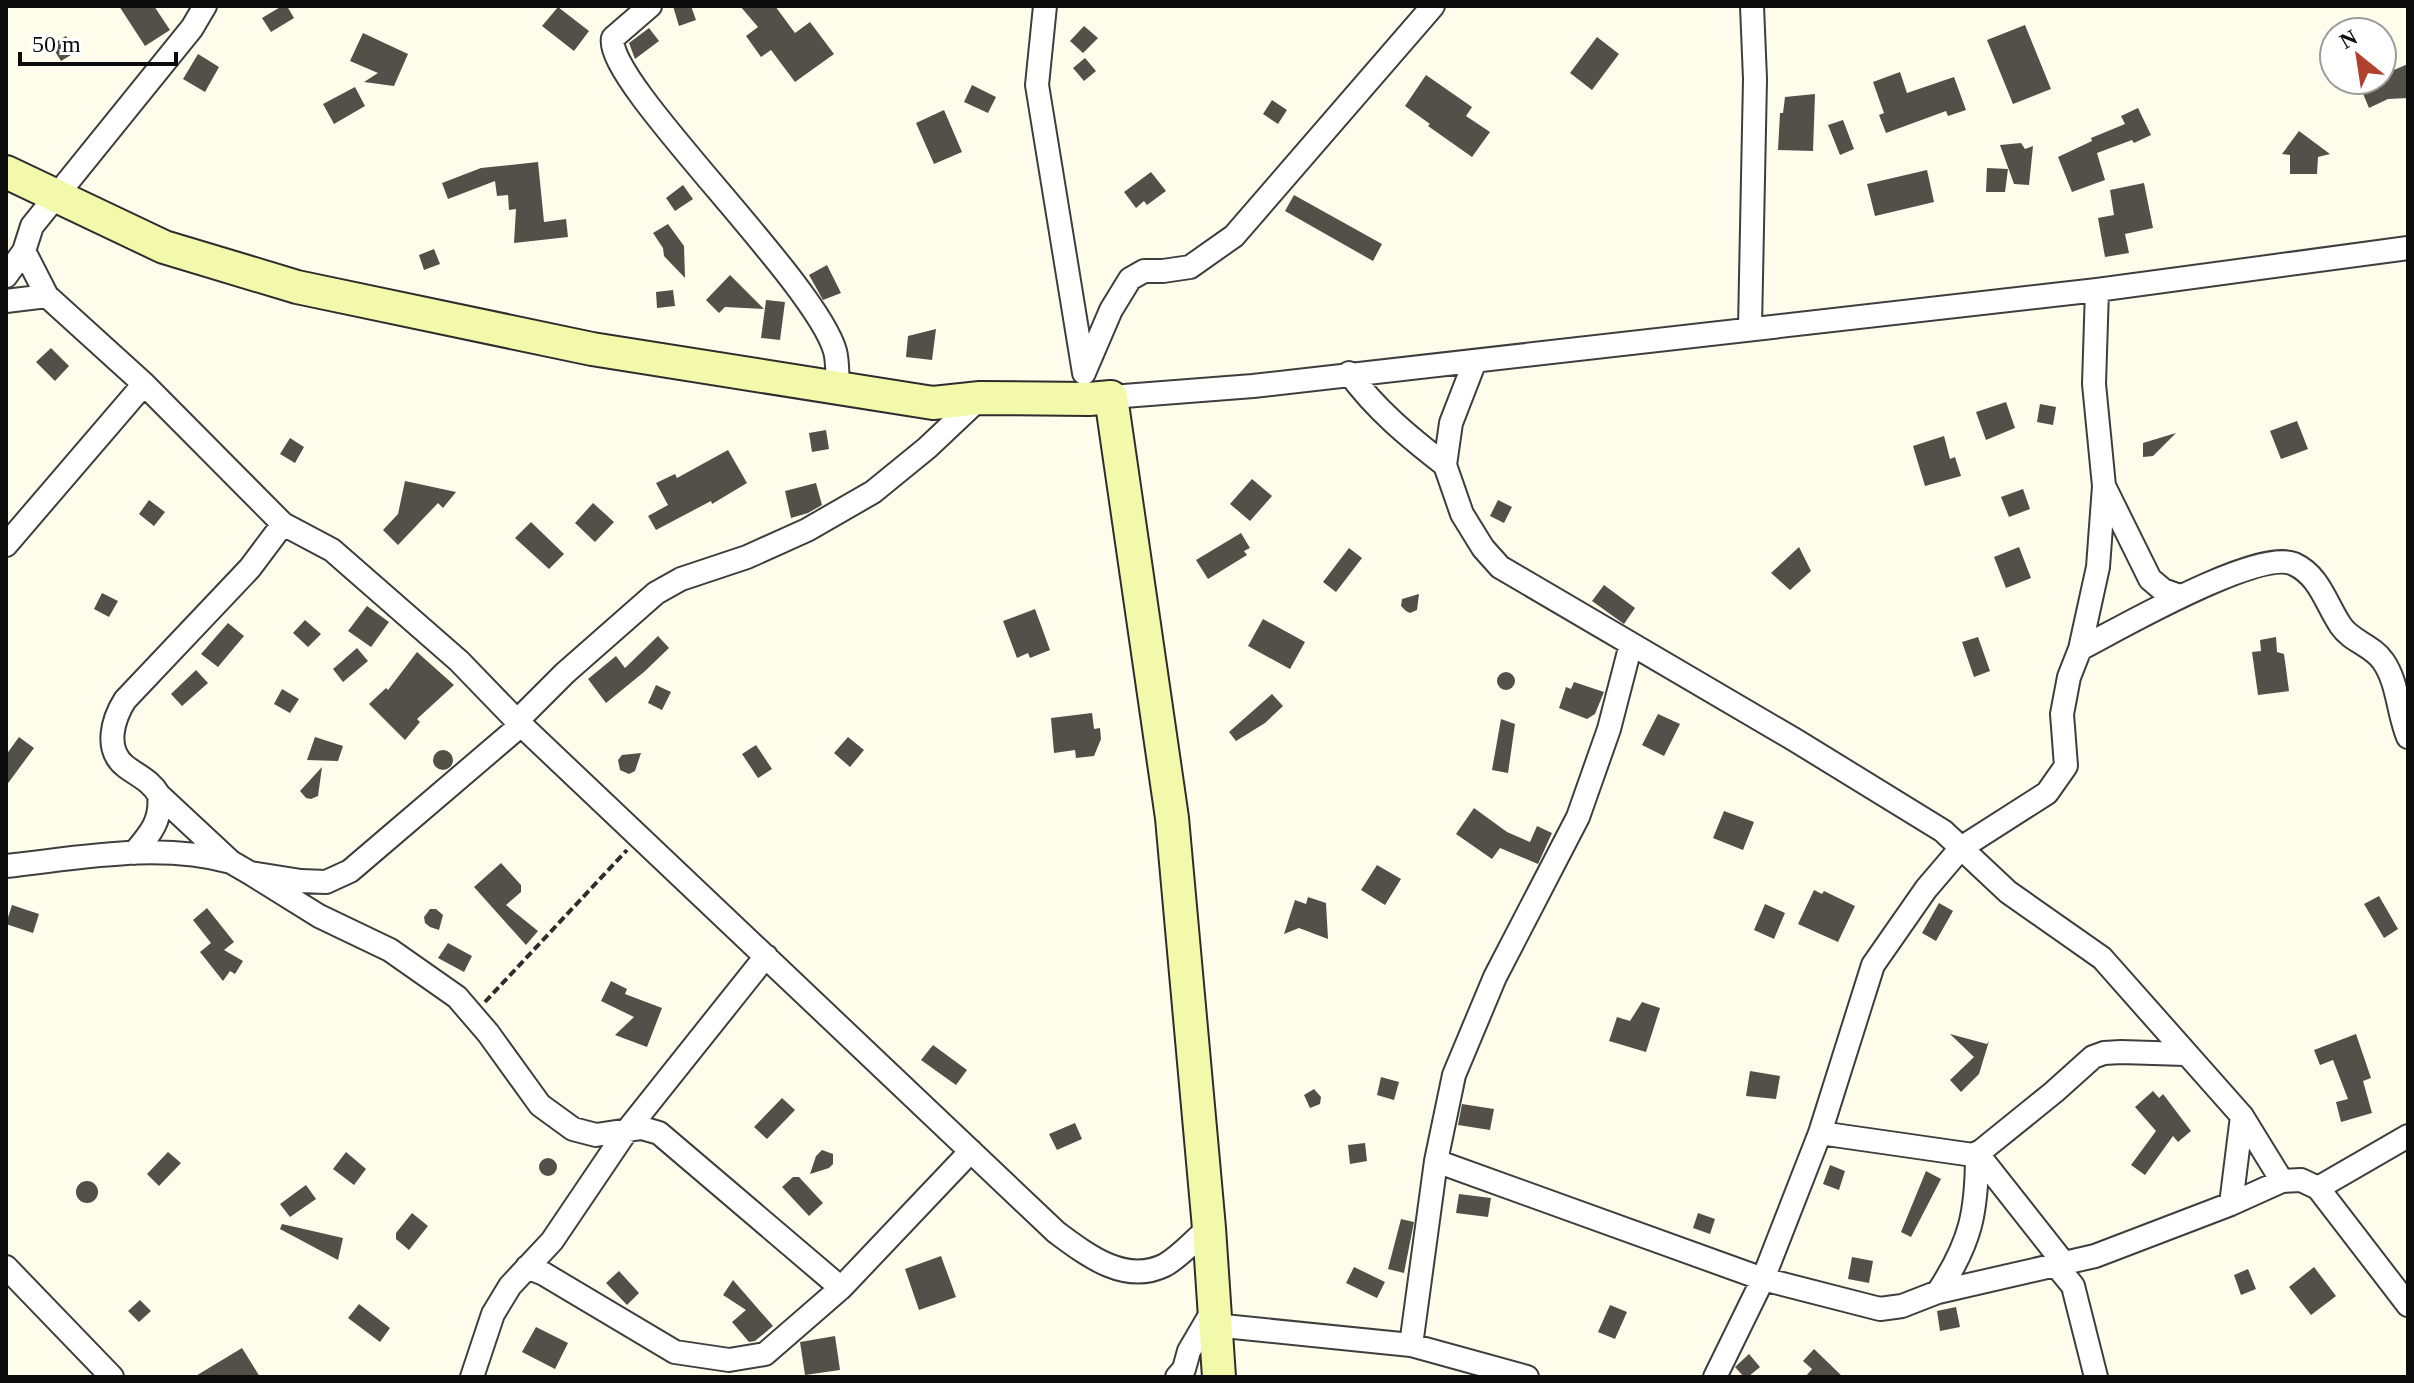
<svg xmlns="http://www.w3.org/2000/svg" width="2414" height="1383" font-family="Georgia,serif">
  <rect width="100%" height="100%" fill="#fefdeb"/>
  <path fill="#534f49" d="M119,6H154L170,30L145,46Z
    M282,6H287L294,18L271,32L262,18Z
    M673,6H691L696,20L679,26Z
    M740,6H775L795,33L810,22L834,54L795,82L771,50L761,57L746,36L758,27Z
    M558,7L589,31L574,51L542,26Z
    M2025,25L2051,89L2013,104L1987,40Z
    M1084,26L1098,38L1083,53L1070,41Z
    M649,28L659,41L635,59L629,43Z
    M363,33L408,54L394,86L364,82L378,73L350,61Z
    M66,36L76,52L61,61L51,45Z
    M1597,37L1619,54L1592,90L1570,73Z
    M198,54L219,67L205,92L183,79Z
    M1085,58L1096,71L1084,81L1073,68Z
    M2408,64V98L2388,99L2369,108L2359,84L2368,80H2382V75Z
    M1900,72L1907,93L1954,77L1966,110L1948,116L1946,111L1886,133L1879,115L1884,113L1873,82Z
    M1426,75L1472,107L1466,116L1490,132L1472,157L1428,126L1430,124L1405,106Z
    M972,85L996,97L988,113L964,102Z
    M355,87L365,106L334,124L323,104Z
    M1815,94L1813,151L1778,150L1780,113H1783L1785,97Z
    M1272,100L1287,110L1278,124L1263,114Z
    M2138,108L2151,135L2134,143L2132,140L2097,153L2105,180L2072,192L2058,157L2092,141L2091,138L2125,124L2121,116Z
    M944,110L962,152L934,164L916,123Z
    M1843,120L1854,149L1840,155L1828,125Z
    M2299,131L2330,154L2318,157L2317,174H2290V155L2282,154Z
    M2021,143L2025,149L2033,146L2029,185L2014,184L2000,145Z
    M538,162L544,222L566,219L568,237L514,243L516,209L509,210L508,195L497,196L495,181L448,199L442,183L481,168Z
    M1987,168L2008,169L2005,192H1986Z
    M1927,170L1934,202L1875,216L1867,184Z
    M1151,172L1166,191L1147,205L1144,201L1136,208L1124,192Z
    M2144,183L2153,228L2125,234L2129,253L2105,257L2098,218L2114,215L2110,190Z
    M683,185L693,199L675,211L666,198Z
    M1294,195L1382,244L1373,261L1285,211Z
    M668,224L684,246L685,278L664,256L663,248L653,233Z
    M434,249L440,264L424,270L419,255Z
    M827,265L841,293L823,300L809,275Z
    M730,275L764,309L725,307L719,313L706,300Z
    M673,290L675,306L657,308L656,292Z
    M766,300L785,302L780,340L761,338Z
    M936,329L932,360L906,357L908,336Z
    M51,348L69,366L55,381L36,362Z
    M2006,402L2015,428L1986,440L1976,412Z
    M2040,404L2056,407L2053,425L2037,422Z
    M2297,421L2308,449L2281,459L2270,431Z
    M826,430L829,449L812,452L809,433Z
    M2176,433L2153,456L2143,457V443Z
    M1944,436L1950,459L1955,457L1961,476L1925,486L1913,446Z
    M290,438L304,447L295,463L280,454Z
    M728,450L747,483L712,504L711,501L656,530L648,516L668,505L656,483L675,474L677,478Z
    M1252,479L1272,496L1250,521L1230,504Z
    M405,481L456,492L443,508L438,503L398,545L383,530L398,514Z
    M816,483L822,505L808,513L791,518L785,491Z
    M2023,489L2030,509L2009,517L2001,497Z
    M149,500L165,512L154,526L139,514Z
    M1498,500L1512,507L1504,523L1490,516Z
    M593,503L614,522L595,542L575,523Z
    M531,522L564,554L549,569L515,538Z
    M1241,533L1250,548L1244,551L1247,555L1208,579L1196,560Z
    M1799,547L1811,571L1790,590L1771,573Z
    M2019,547L2031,578L2006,588L1994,557Z
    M1349,548L1362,558L1336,592L1323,582Z
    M1604,585L1635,608L1624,624L1592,601Z
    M102,593L118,601L109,617L94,609Z
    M1419,594L1417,610L1410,613L1406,611L1401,606L1402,599Z
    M367,606L389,622L371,647L348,631Z
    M1035,609L1050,650L1030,658L1028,653L1017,658L1003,621Z
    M1263,619L1305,642L1290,669L1248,646Z
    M305,620L321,634L308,647L293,633Z
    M228,623L244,636L218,667L201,654Z
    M658,636L669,648L644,672L606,703L588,679L616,656L625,668Z
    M1978,637L1990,671L1974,677L1962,642Z
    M2276,637L2277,652L2284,654L2289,691L2258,695L2252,652L2261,651L2260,640Z
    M357,648L368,661L343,682L333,669Z
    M417,652L454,685L417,719L420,722L405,740L369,704L386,688L388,690Z
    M196,670L208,683L182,706L171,694Z
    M1497 681a9 9 0 1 1 18 0a9 9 0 1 1-18 0Z
    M1574,682L1604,692L1595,714L1587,719L1559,708L1566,687L1571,689Z
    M656,685L671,692L662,710L648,703Z
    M282,689L299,699L290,713L274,704Z
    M1272,694L1283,706L1265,723L1236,741L1229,732Z
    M1092,713L1094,729L1100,728L1101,739L1094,756L1076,758L1075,750L1054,753L1051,718Z
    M1658,714L1680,724L1664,756L1642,745Z
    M1501,719L1515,724L1508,773L1492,770Z
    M19,737L34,748L6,786V755Z
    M315,737L343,746L338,761L307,760Z
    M848,737L864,750L850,767L834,753Z
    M756,745L772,769L758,778L742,754Z
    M433 760a10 10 0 1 1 20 0a10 10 0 1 1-20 0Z
    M641,753L635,771L629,774L620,770L618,760L622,755Z
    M322,767L318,796L311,799L306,798L300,791Z
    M1474,808L1507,832L1530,842L1537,826L1552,833L1538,864L1500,848L1492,859L1456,834Z
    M1724,811L1754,822L1743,850L1713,838Z
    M501,863L521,885V892L506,905L538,931L526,945L474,887Z
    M1377,865L1401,879L1385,905L1361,890Z
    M1814,890L1822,894L1824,891L1855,906L1838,942L1798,924Z
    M2379,896L2398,929L2384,938L2364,904Z
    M1308,897L1326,903L1328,939L1299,928L1284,934L1295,900L1306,904Z
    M1939,903L1953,911L1936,941L1922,933Z
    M1765,904L1785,913L1774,939L1754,930Z
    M12,905L39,914L33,933L6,924Z
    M207,908L234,942L224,950L243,961L235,974L230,971L223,981L200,952L211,943L193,920Z
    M430,909H436L443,915L439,930L430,927L425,923L424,917Z
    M448,943L472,956L464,972L438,958Z
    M611,981L627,989L625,994L662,1008L647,1047L615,1035L634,1017L601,1001Z
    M1642,1002L1660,1008L1646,1052L1609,1041L1617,1017L1630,1021Z
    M1950,1034L1987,1044L1989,1041L1979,1074L1961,1092L1950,1080L1974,1057Z
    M2356,1034L2371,1078L2363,1081L2372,1113L2341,1122L2336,1102L2348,1099L2333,1060L2320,1065L2314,1050Z
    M933,1045L967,1070L956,1085L921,1060Z
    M1750,1071L1780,1076L1776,1099L1746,1096Z
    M1381,1077L1399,1082L1394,1100L1377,1095Z
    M1314,1089L1321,1097L1320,1104L1310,1108L1304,1095Z
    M2153,1091L2159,1098L2163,1094L2191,1131L2178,1142L2173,1136L2145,1175L2131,1165L2156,1131L2135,1107Z
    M782,1098L795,1110L767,1139L754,1127Z
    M1462,1104L1494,1109L1490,1130L1458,1125Z
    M1075,1123L1082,1139L1057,1150L1049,1134Z
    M1365,1143L1367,1161L1350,1164L1348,1145Z
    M822,1150L833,1154V1164L829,1168L810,1174L816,1156Z
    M168,1152L181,1163L159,1186L147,1174Z
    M346,1152L366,1169L354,1185L333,1169Z
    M539 1167a9 9 0 1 1 18 0a9 9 0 1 1-18 0Z
    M1830,1165L1845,1171L1839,1190L1823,1184Z
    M1926,1171L1941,1179L1911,1237L1901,1232Z
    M793,1177H799L823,1203L809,1216L782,1187Z
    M76 1192a11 11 0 1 1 22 0a11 11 0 1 1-22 0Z
    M306,1185L316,1199L290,1217L280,1204Z
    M1459,1194L1491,1198L1488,1217L1456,1213Z
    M412,1213L428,1226L409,1250L396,1239V1233Z
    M1698,1213L1715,1219L1710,1234L1693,1228Z
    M1401,1219L1414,1222L1404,1273L1388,1269Z
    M282,1224L343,1238L338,1260L280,1229Z
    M941,1256L956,1297L919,1310L905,1269Z
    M1852,1257L1873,1261L1869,1283L1848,1279Z
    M1354,1267L1385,1282L1377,1298L1346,1283Z
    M2314,1267L2336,1296L2311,1315L2289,1287Z
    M2248,1269L2256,1289L2241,1295L2234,1275Z
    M619,1271L639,1293L627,1305L606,1283Z
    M733,1280L773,1326L755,1341L749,1342L732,1322L746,1310L723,1295Z
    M140,1300L151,1311L139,1322L128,1311Z
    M359,1304L390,1328L380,1342L348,1318Z
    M1610,1305L1627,1312L1615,1339L1598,1332Z
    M1956,1307L1960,1327L1940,1331L1937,1311Z
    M536,1327L568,1343L555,1369L522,1352Z
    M835,1336L840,1370L805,1375L800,1342Z
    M242,1348L260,1377H194Z
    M1814,1349L1843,1377H1805L1812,1369L1803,1361Z
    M1749,1354L1760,1367L1748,1377H1744L1735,1367Z"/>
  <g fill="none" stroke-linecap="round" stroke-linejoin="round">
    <defs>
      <path id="street" d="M650,6L613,38C603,81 815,280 835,351C838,362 837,376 838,388
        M1045,6L1037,85L1084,373
        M24,251L47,296L144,384L283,524L332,550L459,661L517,721L1056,1232C1087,1255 1125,1285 1165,1265C1181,1256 1195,1239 1209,1228
        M6,276L24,251L32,226L192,28L205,6
        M6,301L47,296
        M1750,327L1755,79L1752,6
        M1475,361L1451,423L1445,465L1462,514L1483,548L1500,567L1795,740L1943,831L2008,892L2102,958L2242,1116L2282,1181
        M1084,373L1111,310L1130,279L1144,271H1163L1190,267L1234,236L1433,6
        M1349,373C1376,410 1409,437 1445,465
        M1111,397L1253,386L2097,290L2408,248
        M2104,486L2150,579L2163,590L2180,596
        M283,524L250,568L125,700C113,719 104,749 125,766C138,776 150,780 159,795L231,862L250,873L301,881L326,882L350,871L521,725
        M6,545L144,384
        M2080,649C2117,630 2258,548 2294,564C2320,576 2326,604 2341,626C2351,641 2373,646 2383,661C2398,682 2398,713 2408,737
        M517,721L565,673L656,593L681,579L747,557L807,530L873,492L927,448L980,398
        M134,853C150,834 162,821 159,795
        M6,866C80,858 158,842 231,862
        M250,873L319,916L390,950L457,997L488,1033L540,1105L573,1129L596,1135L642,1128L659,1133L841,1288L971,1151
        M1820,1133L1973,1155L1981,1151L2054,1092L2093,1057L2104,1053L2121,1052L2185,1054
        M1977,1153L2063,1262
        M1436,1161L1763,1279L1880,1309L1902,1306L1938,1292L2095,1256L2231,1204L2282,1181L2301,1180L2318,1188L2408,1305
        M2318,1188L2408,1136
        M2231,1204L2242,1116
        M2055,1264L2073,1286L2096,1377
        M6,1267L112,1377
        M527,1267L544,1274L675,1352L729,1360L765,1354L841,1288
        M1938,1292C1971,1242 1977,1212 1977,1153
        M1214,1325L1411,1345L1527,1377
        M1411,1345L1436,1161L1454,1075L1495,977L1578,817L1609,729L1631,644
        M472,1377L493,1314L510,1286L552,1241L625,1133L766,956
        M1177,1377L1184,1369L1189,1351L1213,1310
        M1715,1377L1763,1279L1820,1133L1873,965L1926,889L1961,848L2047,793L2066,766L2062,714L2069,677L2080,649L2098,567L2104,486L2094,384L2097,290"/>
      <path id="secondary" d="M6,172L164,247L297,287L592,349L933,403L980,398L1089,399L1111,397L1172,818L1209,1228L1219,1377"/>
    </defs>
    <use href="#street" stroke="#3e3e3e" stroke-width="26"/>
    <use href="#secondary" stroke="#2d2d2d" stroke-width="36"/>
    <path stroke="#2d2d2d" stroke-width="4" stroke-dasharray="8 4" stroke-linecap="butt" d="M485,1002L627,850"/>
    <use href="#street" stroke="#fff" stroke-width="22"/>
    <use href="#secondary" stroke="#f3f9ab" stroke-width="32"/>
  </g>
  <rect width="2414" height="1383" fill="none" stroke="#0b0b0b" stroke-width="16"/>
  <g transform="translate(2358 56) rotate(330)"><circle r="38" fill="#ffffff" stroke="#9d9d9d" stroke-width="2"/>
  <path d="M0-6L14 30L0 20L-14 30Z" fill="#b0412e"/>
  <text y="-12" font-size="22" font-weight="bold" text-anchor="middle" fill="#0b0b0b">N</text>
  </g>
  <path d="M20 52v12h156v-12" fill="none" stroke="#0b0b0b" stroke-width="4"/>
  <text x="32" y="52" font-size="24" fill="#0b0b0b" stroke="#ffffff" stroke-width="6" paint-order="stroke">50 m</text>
</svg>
